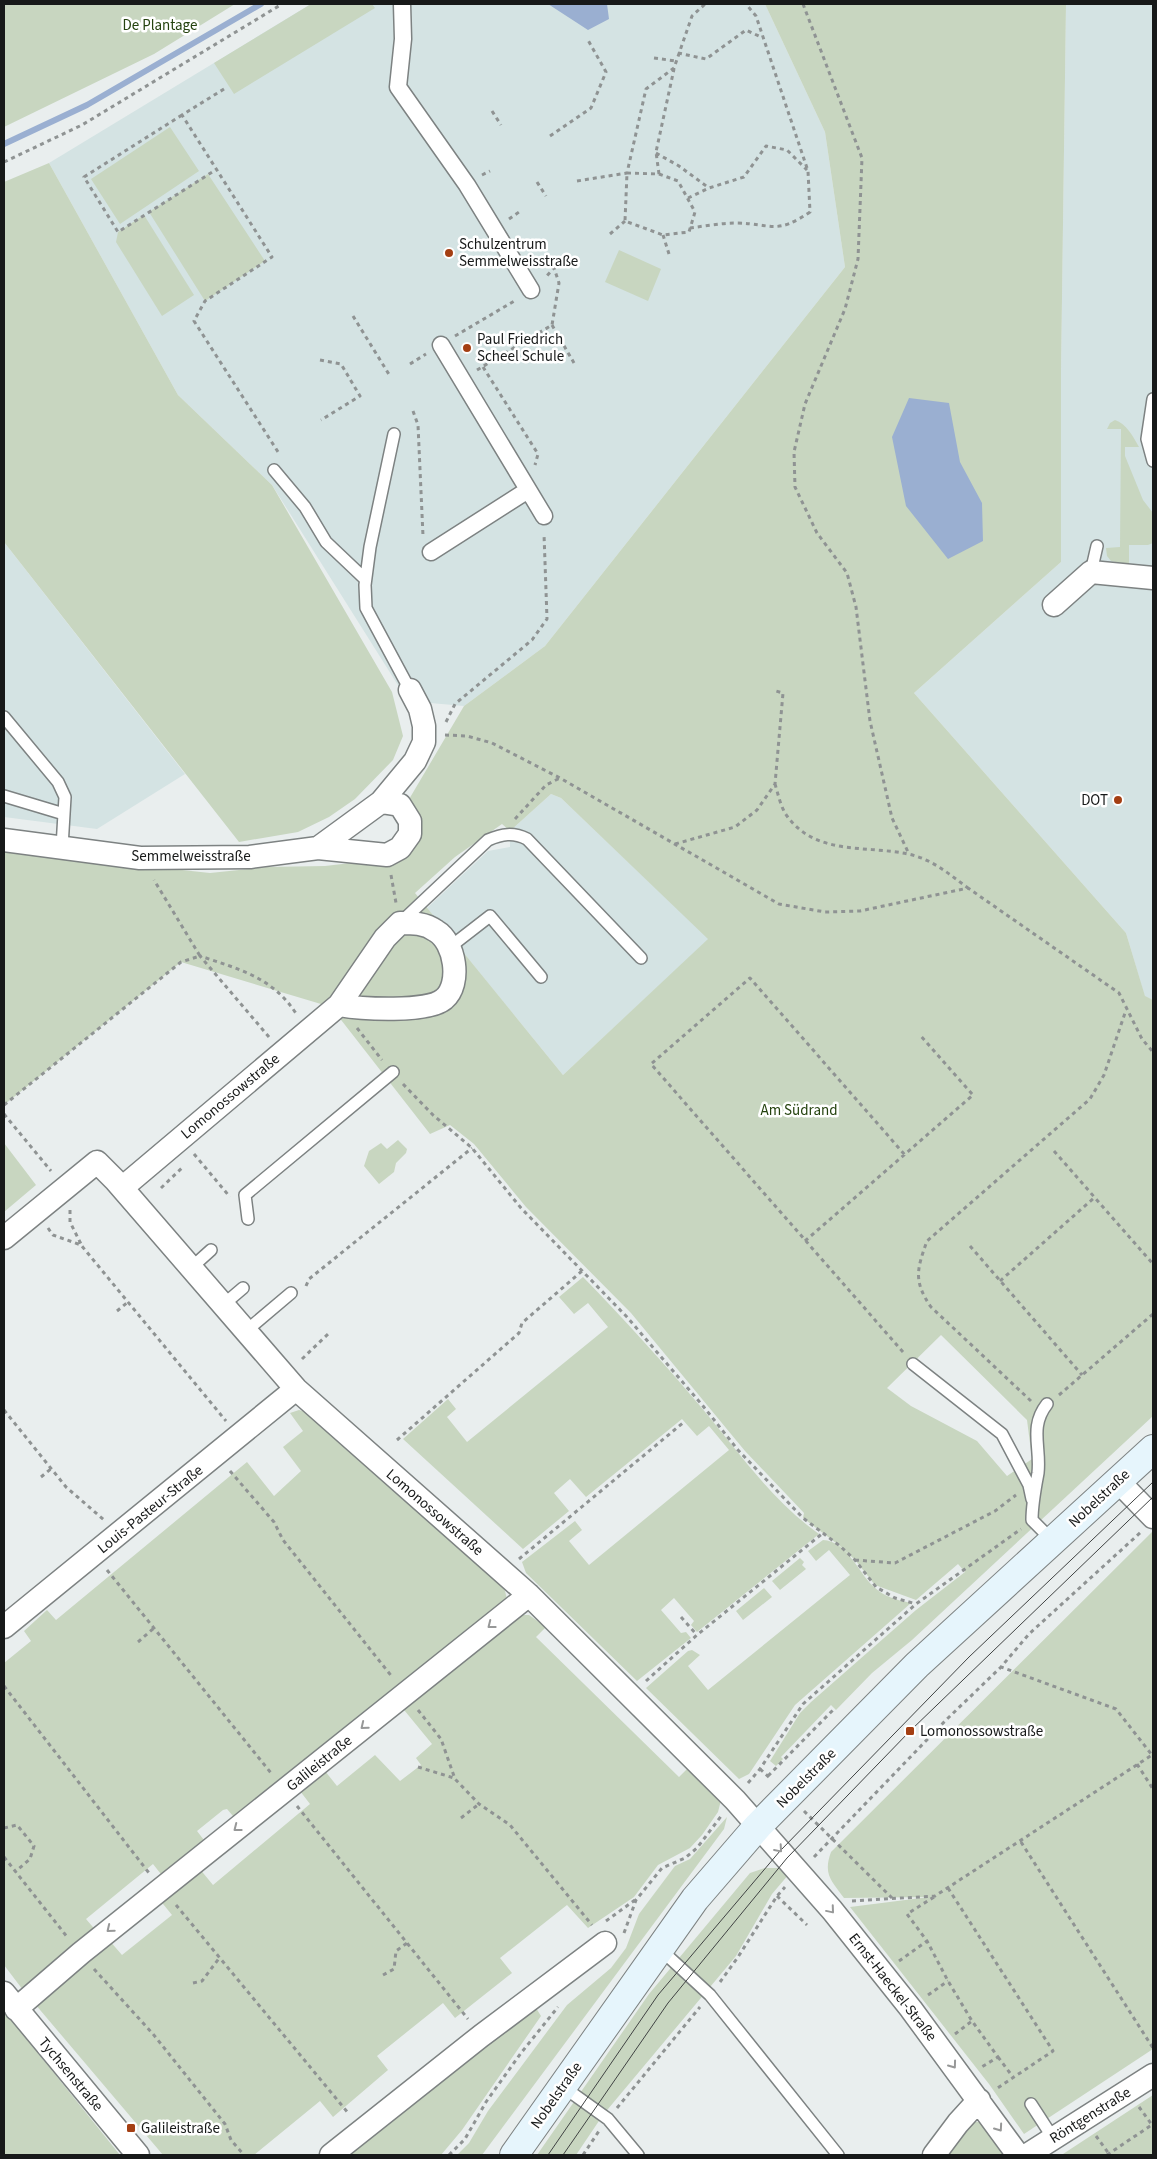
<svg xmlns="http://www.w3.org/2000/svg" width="1157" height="2159" font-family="'Source Sans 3',sans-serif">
  <rect width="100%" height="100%" fill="#e9eeee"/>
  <path fill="#d4e3e3" d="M311,4H765L825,132L845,267L545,646L464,706L419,702L401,690L272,485L178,395L49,163Z
    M1066,4H1153V1000L1145,997L1126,933L914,693L1061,562V372Z
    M4,542L185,774L97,829L4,817Z
    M551,794L561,798L709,939L563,1075L427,908L488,851L510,847V831Z"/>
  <path fill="#c8d6c0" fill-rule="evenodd" d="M4,4H235L154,54L4,127Z
    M311,4H372L375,8L234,94L214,63Z
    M765,4H1066L1061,372V562L914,693L1126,933L1145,996L1153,1000V1416L912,1640L872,1673L836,1710L831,1705L781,1757L783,1759L776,1766L770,1761L800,1713L811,1702L916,1610L965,1572L958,1564L916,1600L875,1585L855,1560L840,1546L803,1518L804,1513L745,1451L631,1313L526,1207L474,1144L450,1125L430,1134L331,1007L181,962L4,1105V851L210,873L267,867L325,866L403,857L408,801L464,706L545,646L845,267L825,132ZM551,794L561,798L708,939L563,1075L415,893L455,857L502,824L510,831ZM941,1335L1027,1420L1032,1459L1007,1476L977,1441L911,1406L887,1388Z
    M170,127L199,171L120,224L91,179Z
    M49,163L178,395L272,485L392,692L403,736L393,760L355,799L329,817L298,832L239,842L4,542V182Z
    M208,174L265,261L205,301L149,212Z
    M144,215L194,295L162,316L116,242L118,232Z
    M619,250L661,269L648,301L605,282Z
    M1115,420C1126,423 1134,438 1139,447H1125V456L1143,500L1153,513V543L1148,545H1129V565L1111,561L1107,556L1106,548L1120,547L1121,429H1107L1110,423Z
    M398,1140L407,1149L406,1153L396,1163L394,1172L379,1184L364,1166L369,1151L381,1143L387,1149Z
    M4,1143L36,1185L4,1212Z
    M583,1277C624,1319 663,1362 701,1407C738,1451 772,1501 819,1534L697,1632L691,1625L694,1621L674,1598L661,1610L681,1633L686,1632L691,1638L637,1681L526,1573L522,1562L575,1521L582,1530L569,1541L589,1565L729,1450L709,1426L697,1436L682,1419L586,1497L570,1479L554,1493L569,1511L523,1549L403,1439L448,1399L456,1409L447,1417L467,1442L608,1327L588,1303L574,1314L559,1297Z
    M299,1410L309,1413L504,1587L507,1599L238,1822L227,1809L223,1810L197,1831L207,1844L164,1878L153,1864L86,1919L98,1933L26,1994L4,1965V1663L31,1641L24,1631L47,1610L56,1620L247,1462L274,1496L301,1471L283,1447L303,1431L290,1413Z
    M1153,1531V2049L1024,2134L989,2084L850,1907L929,1897L844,1898C831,1880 823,1874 831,1852Z
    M823,1540C847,1541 858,1572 873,1586C884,1597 897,1600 911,1603L795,1705L749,1774L739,1779L646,1688L688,1651L692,1650L700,1655L688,1666L708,1690L850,1575L829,1550L816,1561L808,1551Z
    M800,1558L804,1562L802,1565L806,1569L780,1590L772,1581Z
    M764,1588L772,1597L743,1620L736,1611Z
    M521,1615H529L546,1627L536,1637L679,1777L689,1767L721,1800L718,1812L702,1835L690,1848L658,1865L634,1897L588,1928L567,1905L500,1958L512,1973L455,2018L443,2003L377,2056L388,2070L333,2117L320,2101L254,2155H163L35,2004L109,1940L122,1955L172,1915L159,1899L199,1868L213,1885L310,1804L300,1791L325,1771L337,1786L375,1755L400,1781L421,1765L416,1758L432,1744L400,1705Z
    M727,1817L724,1829L482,2155H457L469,2143L488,2111L567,2005L611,1968L626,1948L639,1914L675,1866L690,1859Z
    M765,1868H778L789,1874L772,1894L736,1956L603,2115L576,2155H537L649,1994L750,1873Z
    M536,2008L541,2016L462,2130L441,2155H344Z
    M4,2011L120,2155H4Z
    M1153,2095V2155H1061L1063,2154Z
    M967,2122H983L1005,2155H942Z"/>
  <path fill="#9aafd1" d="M548,4H607L609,19L588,30Z
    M909,398L949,403L960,462L982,503L983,541L948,559L906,506L892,437Z"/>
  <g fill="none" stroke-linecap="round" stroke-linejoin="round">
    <path stroke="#9aafd1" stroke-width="6" d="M4,144L87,105L261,4"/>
    <defs>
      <path id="service" d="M1153,399L1147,439L1153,461
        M394,434L370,547L365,585L366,608L410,690
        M274,470L305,507L326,542L365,579
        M1091,572L1097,546
        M4,717L58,782L65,797L62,847
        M4,796L64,814
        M401,922L488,840C502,834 513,832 527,839L641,958
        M450,947L490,916L541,977
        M248,1219L245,1195L393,1072
        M191,1268L211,1250
        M223,1305L243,1288
        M246,1331L291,1293
        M913,1364L1002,1434L1029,1485L1032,1499
        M1047,1404C1029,1427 1041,1447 1038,1473C1035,1489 1032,1504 1032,1520L1053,1541
        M660,1949L710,1995L838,2155
        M562,2086L608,2119L638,2155
        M1031,2104L1053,2138"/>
      <path id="pedestrian" d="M402,4L403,39L398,87L467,185L531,290
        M441,345L544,516
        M431,552L528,490"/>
      <path id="minor" d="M1054,605L1091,572L1153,578
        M4,840L140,858L250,857L318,848L381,802L415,761L424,742V726L420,709L410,690
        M318,848L387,855L400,848L410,834V821L400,805L381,802
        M122,1188L339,1005C361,1009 428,1013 444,999C462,984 455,942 436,931C425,923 413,923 400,923L385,938L339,1005
        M4,1238L97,1162L116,1181L296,1389L529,1595L735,1800L832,1910L911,2009L1018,2155
        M1117,1480L1153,1517
        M4,1627L296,1389
        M4,1993L138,2155
        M16,2009L81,1953L529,1595
        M331,2155L481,2036L605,1943
        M934,2155L958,2123L979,2100
        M1027,2155L1153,2075"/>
      <path id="secondary" d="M514,2155L695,1899L758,1826L917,1665L1153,1449"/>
    </defs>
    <use href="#service" stroke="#7d8282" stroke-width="14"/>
    <use href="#pedestrian" stroke="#7d8282" stroke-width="19"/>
    <use href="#minor" stroke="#7d8282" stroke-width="25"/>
    <use href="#secondary" stroke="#7d8282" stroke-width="30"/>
    <path stroke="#8f9393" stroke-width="3" stroke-dasharray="4 4" stroke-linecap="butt" d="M803,4L862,158L858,259L845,309L805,404L794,452L795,487L817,533L847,573L856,607L870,721L892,818L909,854
      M678,53L706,59L746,30L763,38
      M654,58L676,61
      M224,89L182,115L272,257L205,301L194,321L280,455
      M492,111L501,125
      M182,115L84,177L118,232L217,169
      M550,136L591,108L606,72L588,40
      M656,153L679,166L709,188
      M4,162L82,125L282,4
      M627,173L659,174L678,181L695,212L689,232L663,235L625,221Z
      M659,174L656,152L674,69
      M482,175L490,171
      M577,181L627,173L646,89L674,68L692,16L705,4
      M537,182L546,196
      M688,198L709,188L744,177L766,146L787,150L807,170
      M509,219L519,212
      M690,228C705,226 722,223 737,223C773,224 776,235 810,212L808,171L756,16L746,4
      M610,234L625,221
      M663,235L669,254
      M353,316L390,376
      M552,325L574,363
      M455,336L516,300
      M320,360L341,364L360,396L321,420
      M410,364L426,354
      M483,367L538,454L535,465
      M477,370L552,325L559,283L554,268L545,278
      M413,411L418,425L423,536
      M446,722L455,704L532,640L547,619L544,534
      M445,735L467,736L492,743L560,778L779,904L825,912L860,911L968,888L1119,993L1142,1039L1153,1052
      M775,784C778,794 781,808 787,816C816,856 866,845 908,854C932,859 949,874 968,888
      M515,819L546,785L560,778
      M675,844L735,827L757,810L775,784L783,693L776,691
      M391,875L396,903
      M357,1028L382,1060
      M269,1037L200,956C239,969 274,978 297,1015
      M403,1084L433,1115L472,1148L521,1208L627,1317L703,1406L738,1450L803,1518L840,1546L855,1560L876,1587L895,1598L916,1604
      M4,1105L181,962L200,956L154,880
      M4,1114L51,1171
      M1054,1151L1153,1264
      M194,1154L230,1197
      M161,1188L184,1166
      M70,1210V1222L81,1244
      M48,1228L53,1235L81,1245L226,1421
      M805,1241L973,1095L920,1035
      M970,1246L1082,1375
      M1000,1281L1095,1197
      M306,1286L309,1279L472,1148
      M117,1311L128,1302
      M903,1352L651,1064L750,978L905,1155
      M302,1359L328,1334
      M1059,1395L1153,1314
      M1031,1401L931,1307C913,1281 917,1269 927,1241L1090,1099L1104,1075L1126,1010
      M4,1410L66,1487L104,1520
      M397,1440L519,1333L522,1323L582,1271
      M230,1471L274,1522L283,1540L393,1678
      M41,1477L52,1468
      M519,1559L684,1422
      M855,1560L895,1563L995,1511L1016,1495
      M107,1570L271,1773
      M681,1617L697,1635
      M138,1642L154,1628
      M646,1681L697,1635L823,1533
      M4,1686L149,1873
      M418,1710L441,1739L455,1779L479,1804L510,1825L592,1925
      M1137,1764L1153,1789
      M418,1767L454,1778
      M760,1769L771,1779
      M768,1776L835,1708
      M748,1783L760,1769L803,1704L916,1604L1021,1529
      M297,1806L468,2019
      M804,1811L892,1898
      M461,1818L479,1804
      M4,1828L17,1825L34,1846L30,1859L15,1872
      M1021,1842L1153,2048
      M4,1857L68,1938
      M814,1857L946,1720L1001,1667L1029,1634L1141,1532
      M948,1888L1053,2051L996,2089
      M777,1896L807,1925
      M934,1897L907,1914L927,1941L948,1981L972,2021L998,2057L980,2068
      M852,1901L935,1896L1152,1755L1116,1709L1001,1667
      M176,1905L349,2114
      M606,1921L635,1900
      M624,1933L636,1900L662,1868L685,1858L697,1848L722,1815
      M899,1961L927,1941
      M94,1969L153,2034L225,2124L231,2140L244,2155
      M383,1975L394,1969L396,1951L407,1943
      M720,1982L738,1957L777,1896L785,1887
      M193,1983L202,1981L220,1957
      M928,1995L948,1981
      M955,2034L972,2021
      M998,2057L1013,2077
      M1139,2107L1152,2125
      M617,2108L700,2007
      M1096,2136L1109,2154
      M449,2155L465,2139L486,2102L521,2053L558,2007
      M583,2155L599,2131
      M1107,2155L1153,2124"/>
    <use href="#service" stroke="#fff" stroke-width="11"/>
    <use href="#pedestrian" stroke="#fff" stroke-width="16"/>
    <use href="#minor" stroke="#fff" stroke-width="22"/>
    <use href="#secondary" stroke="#e6f5fc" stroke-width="28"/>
    <path stroke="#404343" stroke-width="1" d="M548,2155L658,1995L780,1851L969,1657L1153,1482
      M563,2155L668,2003L787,1858L910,1731L1153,1497"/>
  </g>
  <defs><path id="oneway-chevron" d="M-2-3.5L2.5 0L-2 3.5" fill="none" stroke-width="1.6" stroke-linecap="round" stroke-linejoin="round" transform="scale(1.25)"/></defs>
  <g stroke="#979898">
    <use href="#oneway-chevron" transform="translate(491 1625) rotate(142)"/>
    <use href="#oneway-chevron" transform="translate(364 1726) rotate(141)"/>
    <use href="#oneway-chevron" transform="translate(237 1828) rotate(142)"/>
    <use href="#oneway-chevron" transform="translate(779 1849) rotate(49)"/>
    <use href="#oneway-chevron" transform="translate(831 1910) rotate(50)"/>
    <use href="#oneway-chevron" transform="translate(110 1929) rotate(141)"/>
    <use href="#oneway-chevron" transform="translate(953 2065) rotate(54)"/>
    <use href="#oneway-chevron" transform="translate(999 2128) rotate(55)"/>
  </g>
  <g fill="#a43f13" stroke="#fff" stroke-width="2">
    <circle cx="449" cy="253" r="5"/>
    <circle cx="467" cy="348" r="5"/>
    <circle cx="1118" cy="800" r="5"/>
    <rect x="905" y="1726" width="10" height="10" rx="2.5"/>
    <rect x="126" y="2123" width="10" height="10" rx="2.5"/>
  </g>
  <g text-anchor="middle" stroke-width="5" stroke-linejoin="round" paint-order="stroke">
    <g font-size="15" fill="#24420e" stroke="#fff">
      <text x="160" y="30">De Plantage</text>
      <text x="799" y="1115">Am Südrand</text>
    </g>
    <g font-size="15" fill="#171919" stroke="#fff" text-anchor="start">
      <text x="459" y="249">Schulzentrum<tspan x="459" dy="17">Semmelweisstraße</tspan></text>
      <text x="477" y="344">Paul Friedrich<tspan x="477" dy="17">Scheel Schule</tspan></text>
      <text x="1108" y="805" text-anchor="end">DOT</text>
      <text x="920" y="1736">Lomonossowstraße</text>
      <text x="141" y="2133">Galileistraße</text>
    </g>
    <g font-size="15" fill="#171919" stroke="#fff">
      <text x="191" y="861">Semmelweisstraße</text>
      <text transform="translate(230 1096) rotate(-40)" y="5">Lomonossowstraße</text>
      <text transform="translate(1099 1498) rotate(-43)" y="5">Nobelstraße</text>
      <text transform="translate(150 1509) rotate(-39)" y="5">Louis-Pasteur-Straße</text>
      <text transform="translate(435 1512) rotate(41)" y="5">Lomonossowstraße</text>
      <text transform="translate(319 1763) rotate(-39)" y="5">Galileistraße</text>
      <text transform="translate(806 1778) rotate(-45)" y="5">Nobelstraße</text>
      <text transform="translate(893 1987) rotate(52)" y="5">Ernst-Haeckel-Straße</text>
      <text transform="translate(71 2074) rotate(50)" y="5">Tychsenstraße</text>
      <text transform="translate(556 2095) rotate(-55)" y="5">Nobelstraße</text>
      <text transform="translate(1090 2115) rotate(-32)" y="5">Röntgenstraße</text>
    </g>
  </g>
  <rect width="1157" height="2159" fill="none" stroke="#171919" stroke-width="10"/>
</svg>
